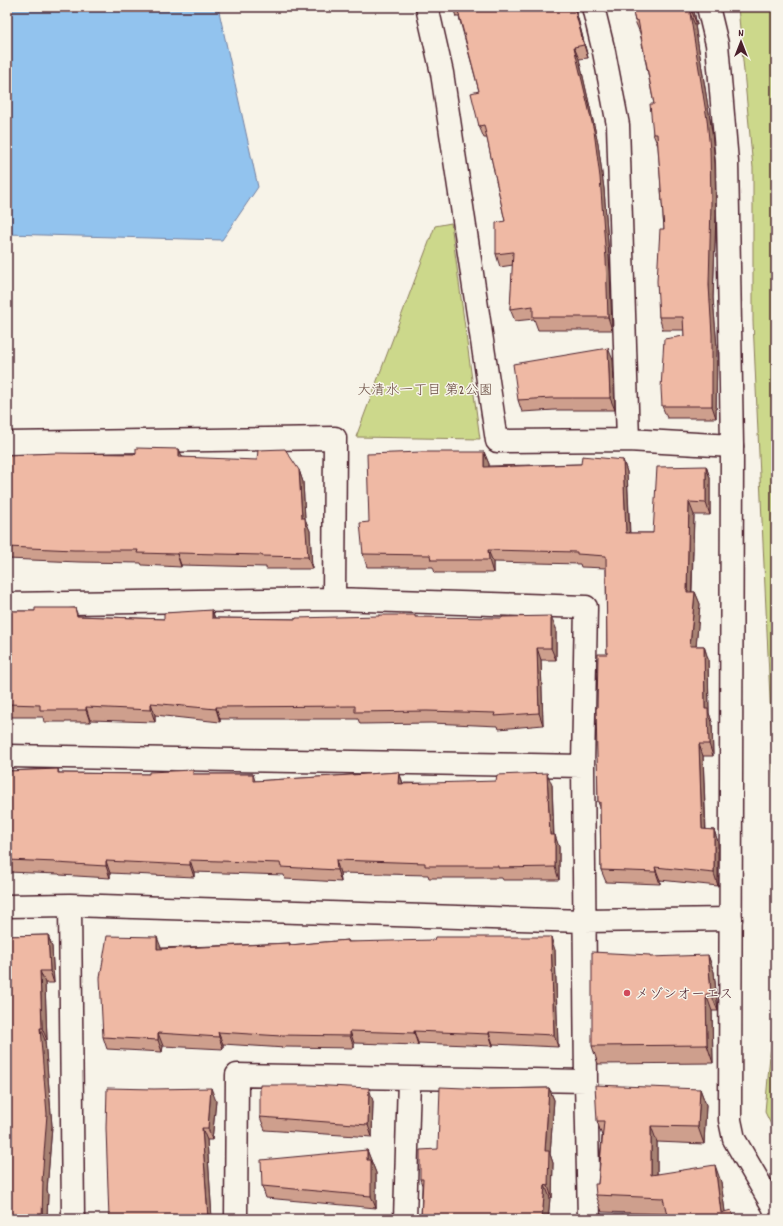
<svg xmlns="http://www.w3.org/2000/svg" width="783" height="1226" font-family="Dekko,'Klee One',sans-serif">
  <rect width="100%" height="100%" fill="#f7f3e8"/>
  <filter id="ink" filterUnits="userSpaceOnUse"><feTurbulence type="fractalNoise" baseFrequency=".025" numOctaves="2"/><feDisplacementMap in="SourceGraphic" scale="8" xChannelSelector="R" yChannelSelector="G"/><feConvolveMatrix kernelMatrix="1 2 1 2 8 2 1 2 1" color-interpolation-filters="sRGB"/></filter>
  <g filter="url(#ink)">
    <path fill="#ccd88b" stroke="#8b7c5b" d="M738,7H776V831L753,321V168Z
      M451,223L480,439L356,437L435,226Z
      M776,987V1135L765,1112Z"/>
    <path fill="#92c3ee" stroke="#7581a0" d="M7,7H218L258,187L222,240L7,234Z"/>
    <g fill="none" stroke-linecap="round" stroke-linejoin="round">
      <defs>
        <path id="street" d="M427,7L442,73L497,441L628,440L732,446
          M593,7L604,52L618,125L628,440
          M7,443L335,438L334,599
          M7,604L334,599L586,607L583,766L586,1081L589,1219
          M7,756L583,766
          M70,905L73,1219
          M7,906L70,905L584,921L731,919
          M236,1219L237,1075L586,1081
          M405,1219L409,1079"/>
        <path id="secondary" d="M708,7L717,44L727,162L729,266L732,446L730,1120L734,1139L774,1208L776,1219"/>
      </defs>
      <use href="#street" stroke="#4a1f2b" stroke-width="25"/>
      <use href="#secondary" stroke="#4a1f2b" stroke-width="25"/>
      <use href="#street" stroke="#f7f3e8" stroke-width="22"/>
      <use href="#secondary" stroke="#f7f3e8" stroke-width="22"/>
    </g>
    <path fill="#ce9f8d" stroke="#4a1f2b" d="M453,7H575L588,58L579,59L598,143L604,189L610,271L612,330H538L534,319L515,321L510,309L513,265L500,267L496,254L505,221L487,138H484L479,126V91L459,17H456Z
      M632,7H693L697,25H695L712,132L715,163L716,215L713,298L717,348L716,418H667L662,406L684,336V330H663L659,317L664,229L658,146L653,134L654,104L640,33L635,21Z
      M613,360L615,410H555L522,412L518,400Z
      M179,449L182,457L299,470L303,482L305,519L310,531L312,569H266V567L181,565V567L142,565L141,563L79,562L7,559V455L136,454Z
      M484,452L489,464V466L581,464L623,460L627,472L630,533H653L706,466L710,478V515H694L692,592H695L700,604L696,646H704L708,659L709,713L712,722L713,756H703L706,830H714L718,842V886L660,880V884L606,882L601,870L600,807L598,802L597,708L607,654L606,568L581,567L580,564L493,562V573H435L433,567H367L363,554L369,522Z
      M75,608L78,616L164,619L212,610L215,618L296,619L416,617L556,628V660H541L543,725L499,729L498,726L431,723L360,724L358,719H220V722L155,715V722L90,720V722H44L43,717H7V611H35Z
      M58,769L59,773L149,774H253L255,781L399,772L403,783L552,785L554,835L559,847V880H503L502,878H429L428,875L340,873L341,882L285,879L284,875L194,872V877L110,873V878L60,875L59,874L7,872V771Z
      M48,935L52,947L54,983H45L47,1040H45L52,1126L47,1190L48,1194L47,1219H7V936Z
      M348,940L349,942L555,950L558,1047L493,1044V1046L418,1043V1045L354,1043V1048L285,1047V1048L223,1044V1049L163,1046L162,1052L107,1049L103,1037L161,948L290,943V945Z
      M708,955L714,972L718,1011H712L713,1063L598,1064L592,1046Z
      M549,1088L554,1100L550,1154L553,1163L552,1198H550L548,1219H421L422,1185L420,1179L438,1149L489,1089Z
      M700,1089L706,1105L704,1144L657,1142V1174L721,1182L725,1212L735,1219L667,1214L602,1212L596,1195L598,1184L602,1136L597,1121Z
      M216,1101L212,1140H207L212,1219H109Z
      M373,1101L372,1137L265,1130L260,1117Z
      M367,1150L376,1173V1208L266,1198L262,1186Z"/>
    <path fill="#a78273" stroke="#4a1f2b" d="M574,7H575L588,58L584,45Z
      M691,7H693L697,25L692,12Z
      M690,13L695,25L712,132L715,163L716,215L713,298L717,348L716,418L712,406L709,285Z
      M574,47L579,59L598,143L604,189L610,271L612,330L608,317Z
      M608,348L613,360L615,410L610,398Z
      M179,449L184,461L179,457Z
      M484,452L489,464L488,479L484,467Z
      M623,460L627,472L630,545L626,533Z
      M706,466L710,478V515L706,503Z
      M299,470L303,482L305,519L310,531L312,569L308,557L302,518Z
      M689,502L694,515L691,605L687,592Z
      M488,550L493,562V573L489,560Z
      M177,553L181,565V567L177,554Z
      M695,592L700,604L695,658L690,646Z
      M212,610L216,623L212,618Z
      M551,616L556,628V660L551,648Z
      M704,646L708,659L709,713L712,722L713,756L709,744L705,709Z
      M537,648L541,660L543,725L539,713Z
      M151,703L155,715V722L151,710Z
      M86,707L90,720V722L86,710Z
      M216,707L220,719V722L216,709Z
      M699,744L703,756L706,842L702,829Z
      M399,772L403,784H398Z
      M547,773L552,785L554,847L550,835Z
      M714,830L718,842V886L714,873Z
      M555,835L559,847V880L555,867Z
      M190,860L194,872V877L190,865Z
      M336,860L340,873L341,882L337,870Z
      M106,861L110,873V878L106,866Z
      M655,867L660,880V884L656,872Z
      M48,935L52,947L54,983L50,971Z
      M157,937L162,950L157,949Z
      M551,937L555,950L558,1047L554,1035Z
      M708,955L714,972L718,1011L711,994Z
      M40,971L45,983L47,1040L42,1028Z
      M706,994L712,1011L713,1063L707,1045Z
      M40,1028L45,1040L52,1126L47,1190L48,1194L47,1219H42Z
      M350,1031L354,1043V1048L350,1036Z
      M414,1031L418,1043V1045L414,1033Z
      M218,1032L223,1044V1049L219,1037Z
      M489,1032L493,1044V1046L489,1034Z
      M158,1033L163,1046L162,1052L158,1040Z
      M211,1088L216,1101L212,1140L208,1128Z
      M369,1088L373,1101L372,1137L368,1125Z
      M549,1088L554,1100L550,1154L553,1163L552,1198L548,1186L545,1151Z
      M700,1089L706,1105L704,1144L698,1127Z
      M651,1126L657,1142V1192L651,1175Z
      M202,1128L207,1140L212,1219H208Z
      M367,1150L376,1173V1208L371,1196L367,1160Z
      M715,1165L721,1182L726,1219L721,1213Z
      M545,1185L550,1198L548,1219H542Z"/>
    <path fill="#efb9a4" stroke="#4a1f2b" d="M457,7H574L584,45L574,47L594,131L600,177L606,259L608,317H533V306L510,309L513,252L496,254V223L505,221L484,125L479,126L471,93L479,91Z
      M632,7H691L692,12L690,13L707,119L710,150L711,203L709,285L712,335V406H662L661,388L664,339L684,336L683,317H659L657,281L660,229H664L657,134H653L650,104H654L638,20L635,21Z
      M608,348L610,398H551L518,400L513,364Z
      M136,448L179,449V457L257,460L258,450L285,449L299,470L302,518H305L308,557L262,556V555L177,553V554L137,553L138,550H74L7,547V455L56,453L136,454Z
      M421,452H484V467L581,464L582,456L623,460L626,533H653L657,467L706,466V503L689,502L687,592H695L690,646H704L705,709H708L709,744H699L702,829L714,830V873L655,867L656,872L601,870L600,802H598L596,708H597L598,654H607L606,556L577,554V552L488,550L489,560H431L430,555L363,554L360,523L369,522L367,454Z
      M35,608H75L77,616L164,619V613L212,610V618L296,619V618L379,616V615H415V617L502,618V617L551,616V648H537L539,713L494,716L495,713L427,711L355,712V706L216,707V709L151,703V710L86,707V710H40V705L7,704V611H35Z
      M58,769V773L149,774V772L193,770V774H253V781L399,772L398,784L496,781L497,775L547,773L550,835H555V867L498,868V866H425V863L336,860L337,870L281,867L280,863L190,860V865L106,861V866L56,863V862L7,860V771Z
      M48,935L50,971H40L42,1028H40L47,1114L42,1181H43L42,1219H7V936Z
      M107,936L157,937V949L290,943L289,945L348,940V942L434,940L435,937H551L554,1035L489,1032V1034L414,1031V1033L350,1031V1036L281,1035V1036L218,1032L219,1037L158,1033V1040L103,1037L100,978Z
      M592,952L650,955V957L708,955L711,994H706L707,1045L592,1046Z
      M260,1085H309L369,1088L368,1125L260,1117Z
      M595,1085L700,1089L698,1127L651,1126V1175L715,1165L721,1213L731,1210L734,1219H668L663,1198L596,1195L595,1184H598L604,1121H597Z
      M440,1087L489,1089L549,1088L545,1151H549L548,1186L545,1185L542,1219H421L423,1179H420V1150L438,1149Z
      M107,1088L154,1089L211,1088L208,1128H202L208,1219H109L106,1128Z
      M367,1150V1160H371V1196L262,1186L261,1160Z
      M371,1215V1219H328Z"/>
  </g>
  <circle fill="#d1495b" stroke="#f7f3e8" stroke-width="1.5" cx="627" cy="993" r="4"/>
  <g text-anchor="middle" stroke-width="3" stroke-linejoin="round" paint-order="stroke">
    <g font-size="14" fill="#6a4d43" stroke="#f7f3e8">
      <text x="425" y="394">大清水一丁目 第2公園</text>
    </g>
    <g font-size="14" fill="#4a1f2b" stroke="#f7f3e8" text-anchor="start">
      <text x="635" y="998">メゾンオーエス</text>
    </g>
  </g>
  <rect width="783" height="1226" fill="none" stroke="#f7f3e8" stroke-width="24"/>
  <rect x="12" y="12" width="759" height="1202" fill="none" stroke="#4a1f2b" stroke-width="1.5" filter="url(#ink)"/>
  <g transform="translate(741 42)" stroke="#f7f3e8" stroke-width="3" paint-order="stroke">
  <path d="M0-3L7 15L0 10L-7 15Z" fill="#4a1f2b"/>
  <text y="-6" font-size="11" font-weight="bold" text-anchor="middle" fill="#4a1f2b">N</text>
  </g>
</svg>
